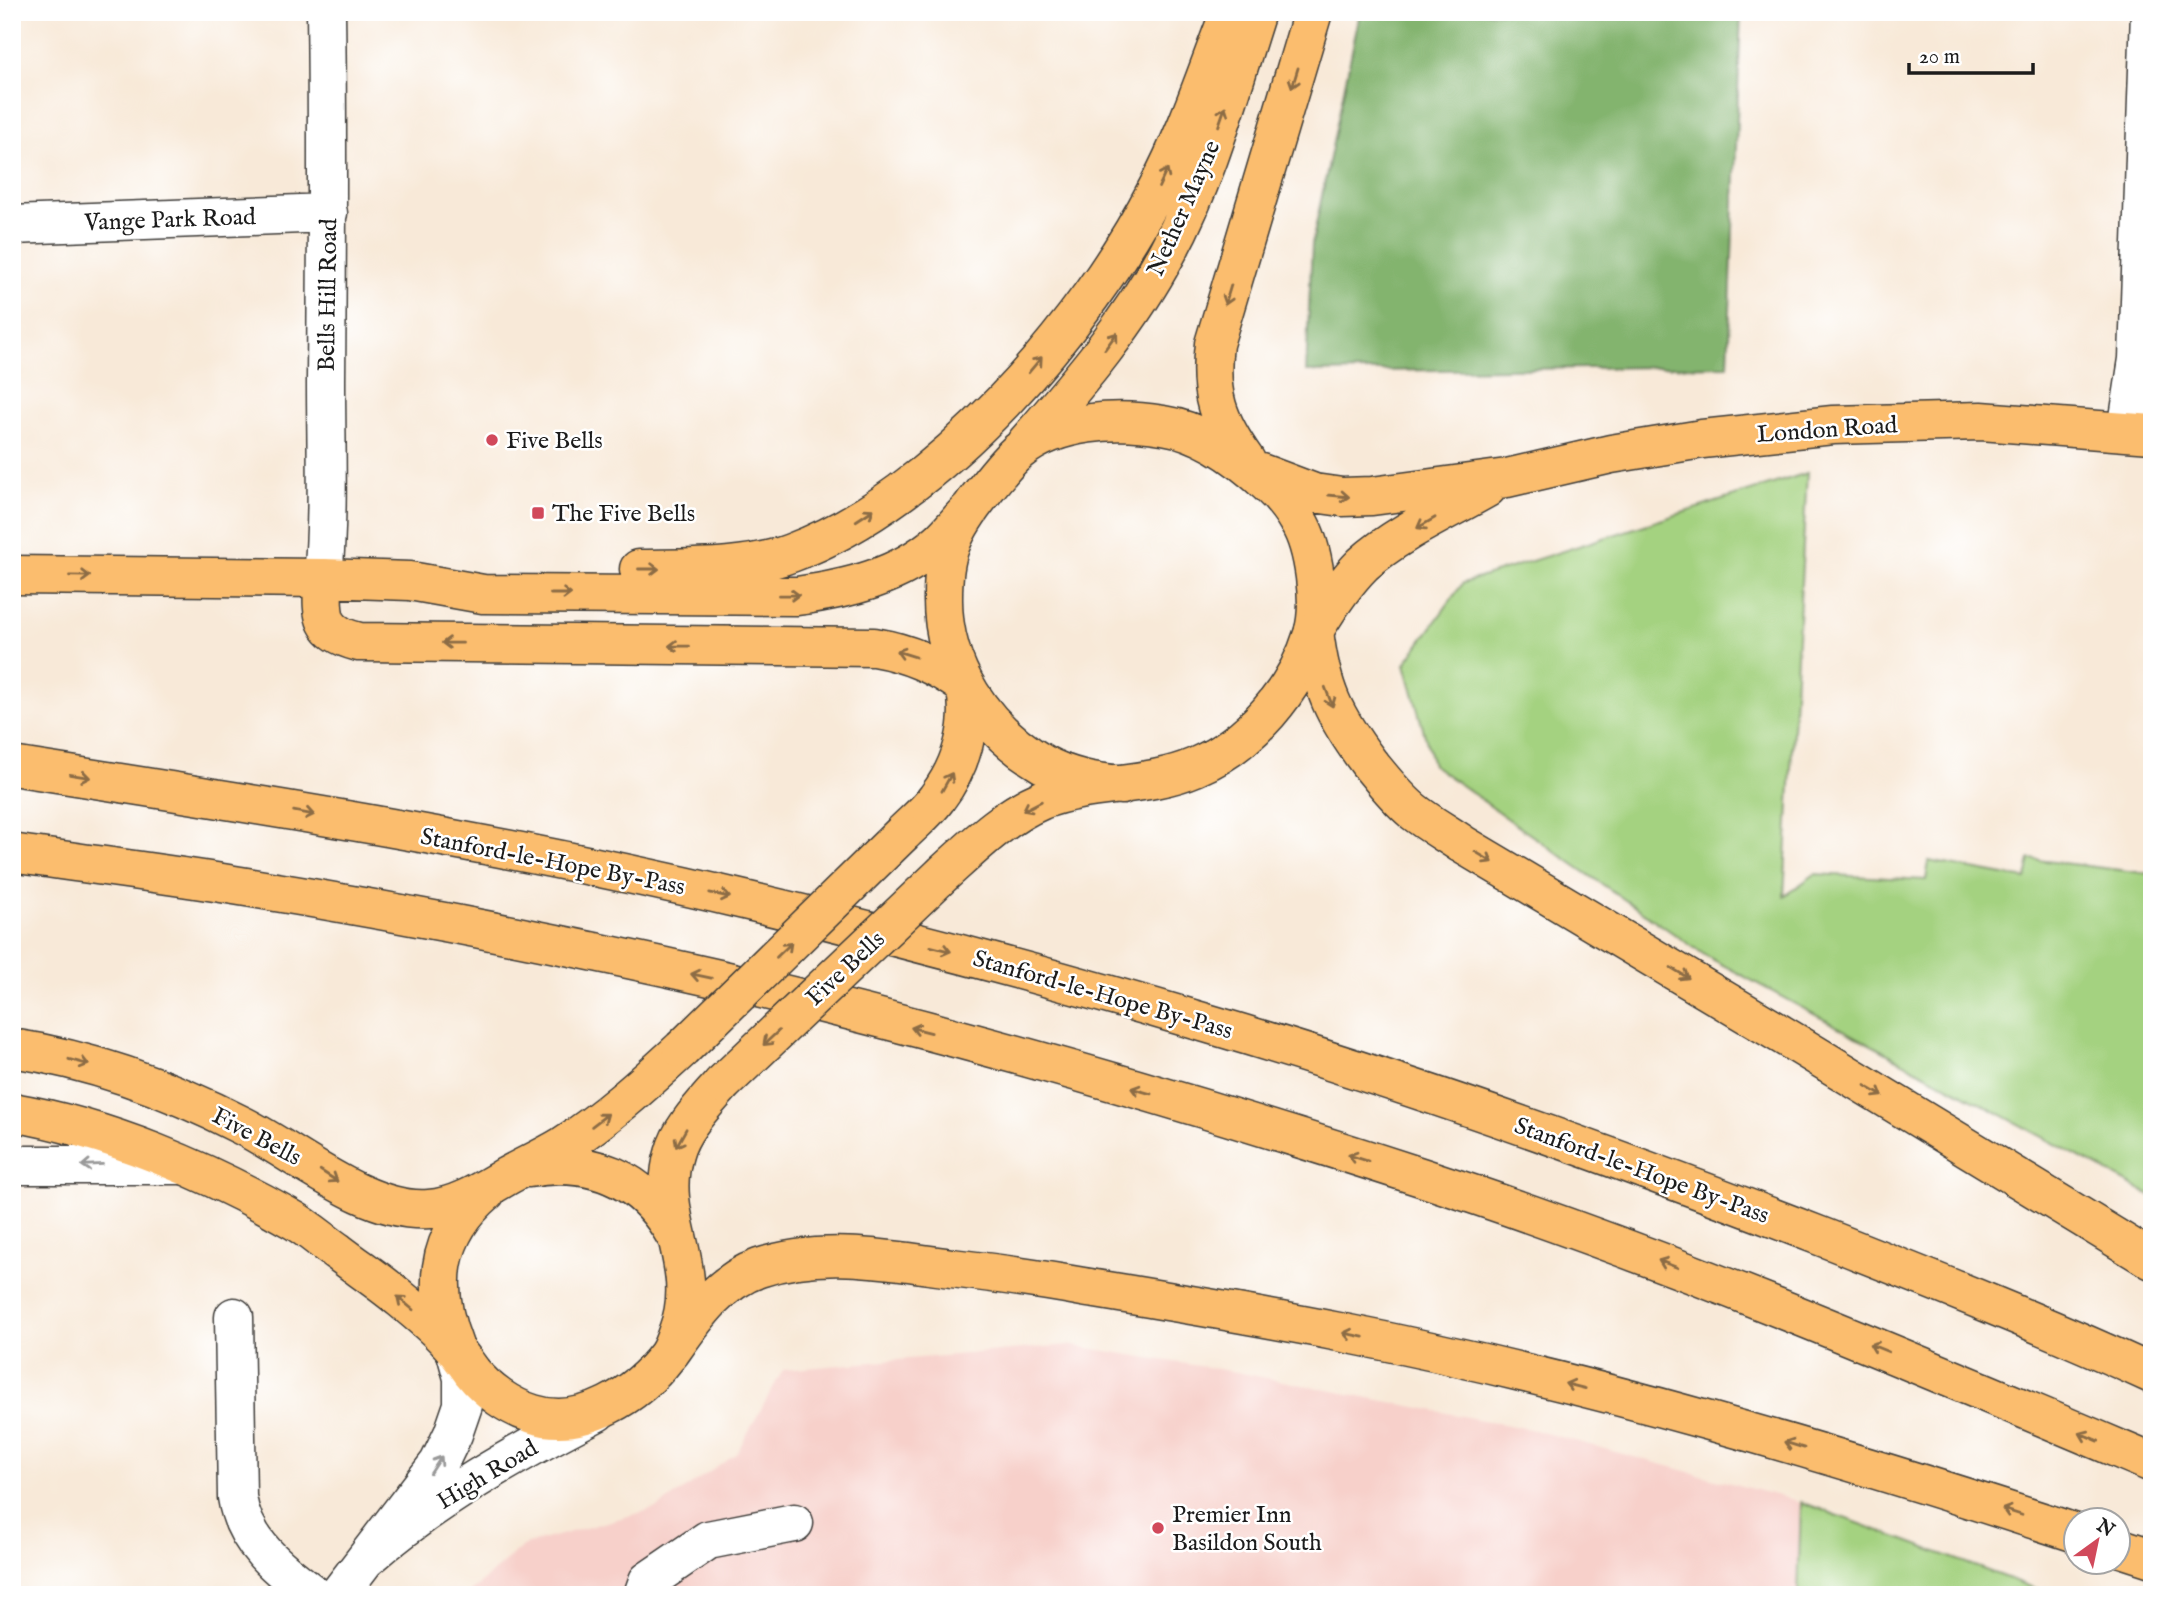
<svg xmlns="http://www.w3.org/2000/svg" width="2164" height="1607" font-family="'IM FELL English',serif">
  <rect width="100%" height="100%" fill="#fff"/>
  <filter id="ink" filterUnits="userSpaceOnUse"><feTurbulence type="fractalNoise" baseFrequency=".0143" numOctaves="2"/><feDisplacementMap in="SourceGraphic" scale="14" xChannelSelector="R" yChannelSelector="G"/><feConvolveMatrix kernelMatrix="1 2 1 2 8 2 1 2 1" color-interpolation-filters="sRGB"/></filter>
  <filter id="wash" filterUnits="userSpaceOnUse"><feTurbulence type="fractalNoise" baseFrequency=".00686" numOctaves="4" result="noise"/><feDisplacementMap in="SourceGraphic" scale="28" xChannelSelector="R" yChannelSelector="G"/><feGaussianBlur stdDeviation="1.57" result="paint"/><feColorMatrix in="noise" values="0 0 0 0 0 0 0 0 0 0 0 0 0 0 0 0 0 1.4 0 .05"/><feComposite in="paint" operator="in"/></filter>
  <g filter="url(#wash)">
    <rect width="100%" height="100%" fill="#f8e9d8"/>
    <path fill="#f7d0ca" d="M1069,1345L1236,1372L1534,1430L1801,1502L1798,1595H467L524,1545L657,1508L736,1454L783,1370Z"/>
    <path fill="#a4d280" stroke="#60774e" stroke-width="2" d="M1807,473L1784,896L1815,874L1926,880L1929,861L2026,879L2030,859L2152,874V1196L1706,956L1518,826L1433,765L1405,664L1463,583Z
      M1801,1502L2053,1595H1798Z"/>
    <path fill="#83b46e" stroke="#506845" stroke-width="2" d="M1360,12H1741L1728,366L1306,372L1312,244Z"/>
  </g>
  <g filter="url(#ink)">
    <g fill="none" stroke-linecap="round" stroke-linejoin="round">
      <defs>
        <path id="minor" d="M12,225L328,213
          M2127,431L2138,359L2150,12
          M323,578C329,512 326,447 326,381C327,258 328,135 326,12
          M12,1165H179
          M234,1317L237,1497C244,1543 279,1569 314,1595
          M366,1559C435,1499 515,1454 597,1412
          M338,1595L439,1463L453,1434L463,1405V1378L455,1349
          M643,1595L648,1581L708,1540L794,1523"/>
        <path id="major" d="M1026,443C1079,382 1130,323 1168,251C1208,177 1230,92 1256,12
          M1246,461C1217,420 1208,394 1214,344L1313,12
          M1261,473L1314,493L1342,497L1372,496L1507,478L1611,454L1702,439L1833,425L1981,421L2152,434
          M639,569C686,568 747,570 791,553C938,499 1087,325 1157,189C1187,133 1207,71 1230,12
          M1315,629C1329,606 1344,583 1363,564C1397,533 1447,511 1487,488
          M965,686C936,665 909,653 874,647L359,642C319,632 322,615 323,578L410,581L483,594L797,596C848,589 899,577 939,542C950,532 959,520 969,510
          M903,833C914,822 928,811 937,798C961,767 974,724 965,686
          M944,873C974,846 1004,816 1042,800C1091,781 1146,788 1195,767C1250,744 1296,690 1313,634C1322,604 1314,547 1298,521C1290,507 1280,495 1268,484C1239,457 1203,431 1163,425C1117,417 1057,420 1019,451C1006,462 994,478 983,492C971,507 958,525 951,544C944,561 943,579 943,597C942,668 984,729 1043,764C1068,778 1094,782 1122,785
          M12,1048C92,1060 171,1089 243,1126C298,1154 367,1214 429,1209C457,1207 483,1190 507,1176C525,1166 545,1157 563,1146C606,1118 644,1084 682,1049
          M12,1112C107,1128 206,1170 290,1218C307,1227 322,1241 338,1252C359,1268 382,1283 402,1300C420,1315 438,1329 453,1347C460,1355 466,1364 472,1372C487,1391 510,1407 533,1414C583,1430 638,1394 667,1356C672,1349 675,1340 678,1331C703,1266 655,1217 674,1154C681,1127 705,1104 722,1084
          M528,1168C591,1157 643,1178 675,1235
          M454,1346C431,1287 436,1235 486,1192"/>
        <path id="highway" d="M12,575L323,578
          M1314,631C1321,690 1334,716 1369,763C1383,780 1396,797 1413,811C1428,823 1446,833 1462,844L1799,1045L2152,1260
          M12,766C256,804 500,842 740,899C897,936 1052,977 1206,1023C1414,1084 1619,1158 1820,1236C1932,1280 2043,1324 2152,1374
          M12,853C86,864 161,873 234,885C396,911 559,943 719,979C955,1033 1190,1102 1421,1177C1670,1258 1911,1361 2152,1463
          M670,1353C694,1319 718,1282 759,1268C821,1247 888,1259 951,1268C995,1273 1039,1279 1083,1287C1168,1301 1254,1315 1339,1332C1589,1381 1834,1454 2076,1533
          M2118,1547L2152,1558"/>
      </defs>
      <use href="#minor" stroke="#3d3b38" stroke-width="41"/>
      <use href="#major" stroke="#3d3b38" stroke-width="41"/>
      <use href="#highway" stroke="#3d3b38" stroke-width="41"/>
      <use href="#minor" stroke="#fff" stroke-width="38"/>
      <use href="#major" stroke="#fbbd6e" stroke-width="38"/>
      <use href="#highway" stroke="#fbbd6e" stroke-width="38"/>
      <defs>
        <path id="major-bridge" d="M682,1049L903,833
          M722,1084L944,873"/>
      </defs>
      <use href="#major-bridge" stroke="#3d3b38" stroke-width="41" stroke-linecap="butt"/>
      <use href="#major-bridge" stroke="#fbbd6e" stroke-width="38"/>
    </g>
    <defs><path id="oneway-shaft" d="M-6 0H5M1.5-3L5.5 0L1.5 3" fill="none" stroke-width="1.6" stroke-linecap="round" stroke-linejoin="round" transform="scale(1.75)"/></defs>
    <g stroke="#8c6c45">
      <use href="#oneway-shaft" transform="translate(1295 78) rotate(107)"/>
      <use href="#oneway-shaft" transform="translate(1222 116) rotate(-71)"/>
      <use href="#oneway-shaft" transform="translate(1163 178) rotate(-65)"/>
      <use href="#oneway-shaft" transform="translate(1228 295) rotate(107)"/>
      <use href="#oneway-shaft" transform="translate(1111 341) rotate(-54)"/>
      <use href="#oneway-shaft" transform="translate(1035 365) rotate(-50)"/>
      <use href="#oneway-shaft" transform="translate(1339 496) rotate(5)"/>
      <use href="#oneway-shaft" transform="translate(865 515) rotate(-33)"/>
      <use href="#oneway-shaft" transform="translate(1426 523) rotate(150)"/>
      <use href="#oneway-shaft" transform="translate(649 569)"/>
      <use href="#oneway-shaft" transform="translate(80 576) rotate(1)"/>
      <use href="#oneway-shaft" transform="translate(561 594)"/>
      <use href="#oneway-shaft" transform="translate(789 595) rotate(-1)"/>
      <use href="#oneway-shaft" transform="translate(452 643) rotate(-179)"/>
      <use href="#oneway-shaft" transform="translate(679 646) rotate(-179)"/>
      <use href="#oneway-shaft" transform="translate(906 654) rotate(-163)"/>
      <use href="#oneway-shaft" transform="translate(1329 697) rotate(69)"/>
      <use href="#oneway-shaft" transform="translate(80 776) rotate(9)"/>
      <use href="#oneway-shaft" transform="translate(947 782) rotate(-61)"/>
      <use href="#oneway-shaft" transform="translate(1032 806) rotate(153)"/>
      <use href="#oneway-shaft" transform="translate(304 813) rotate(10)"/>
      <use href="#oneway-shaft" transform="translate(1484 857) rotate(31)"/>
      <use href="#oneway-shaft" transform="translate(720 895) rotate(12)"/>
      <use href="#oneway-shaft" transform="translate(941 949) rotate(14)"/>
      <use href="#oneway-shaft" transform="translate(784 950) rotate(-44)"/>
      <use href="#oneway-shaft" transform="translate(1680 973) rotate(31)"/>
      <use href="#oneway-shaft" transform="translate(701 976) rotate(-168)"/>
      <use href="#oneway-shaft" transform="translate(921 1030) rotate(-166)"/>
      <use href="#oneway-shaft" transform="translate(771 1038) rotate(137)"/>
      <use href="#oneway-shaft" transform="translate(79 1062) rotate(15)"/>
      <use href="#oneway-shaft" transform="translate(1141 1091) rotate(-164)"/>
      <use href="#oneway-shaft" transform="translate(1874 1091) rotate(31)"/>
      <use href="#oneway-shaft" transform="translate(600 1120) rotate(-37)"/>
      <use href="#oneway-shaft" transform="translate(681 1138) rotate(119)"/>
      <use href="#oneway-shaft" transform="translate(1358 1158) rotate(-163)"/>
      <use href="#oneway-shaft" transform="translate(329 1176) rotate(33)"/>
      <use href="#oneway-shaft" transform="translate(1668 1264) rotate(-159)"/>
      <use href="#oneway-shaft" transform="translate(405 1303) rotate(-140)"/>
      <use href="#oneway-shaft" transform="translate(1353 1335) rotate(-168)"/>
      <use href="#oneway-shaft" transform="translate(1879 1348) rotate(-158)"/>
      <use href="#oneway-shaft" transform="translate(1575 1386) rotate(-166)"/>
      <use href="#oneway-shaft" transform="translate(2089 1437) rotate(-157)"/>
      <use href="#oneway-shaft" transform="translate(1794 1445) rotate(-163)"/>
      <use href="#oneway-shaft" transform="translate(2012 1512) rotate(-162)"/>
    </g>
    <g stroke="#999">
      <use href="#oneway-shaft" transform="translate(92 1165) rotate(177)"/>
      <use href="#oneway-shaft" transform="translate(436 1465) rotate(-57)"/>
    </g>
  </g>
  <g fill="#d1495b" stroke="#fff" stroke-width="2.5">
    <circle cx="492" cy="440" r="7"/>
    <rect x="531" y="506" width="14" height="14" rx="3.5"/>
    <circle cx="1158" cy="1528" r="7"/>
  </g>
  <g text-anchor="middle" stroke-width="5" stroke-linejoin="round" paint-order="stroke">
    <g font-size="24" fill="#1c1c1c" stroke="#fff">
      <text transform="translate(1183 208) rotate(-66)" y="8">Nether Mayne</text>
      <text transform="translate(170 219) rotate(-2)" y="8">Vange Park Road</text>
      <text transform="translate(327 295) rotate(-89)" y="8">Bells Hill Road</text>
      <text transform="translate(1827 429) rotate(-4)" y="8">London Road</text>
      <text transform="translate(553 861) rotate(11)" y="8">Stanford-le-Hope By-Pass</text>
      <text transform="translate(845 968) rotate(-43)" y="8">Five Bells</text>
      <text transform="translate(1103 994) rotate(16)" y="8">Stanford-le-Hope By-Pass</text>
      <text transform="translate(257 1136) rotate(28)" y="8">Five Bells</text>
      <text transform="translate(1642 1170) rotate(20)" y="8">Stanford-le-Hope By-Pass</text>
      <text transform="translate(487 1474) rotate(-31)" y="8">High Road</text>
    </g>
    <g font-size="24" fill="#1c1c1c" stroke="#fff" text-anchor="start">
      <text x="506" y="448">Five Bells</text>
      <text x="552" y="521">The Five Bells</text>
      <text x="1172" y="1522">Premier Inn<tspan x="1172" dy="28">Basildon South</tspan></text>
    </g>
  </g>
  <rect width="2164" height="1607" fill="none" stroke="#fff" stroke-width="42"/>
  <g transform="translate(2097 1541) rotate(33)"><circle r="33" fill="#ffffff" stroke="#a4a4a4" stroke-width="2"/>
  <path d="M0-5L12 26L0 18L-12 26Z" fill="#d1495b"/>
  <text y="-10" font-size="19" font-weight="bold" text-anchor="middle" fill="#1c1c1c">N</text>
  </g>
  <path d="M1909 63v10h124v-10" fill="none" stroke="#1c1c1c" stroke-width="3.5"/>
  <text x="1919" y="63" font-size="21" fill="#1c1c1c" stroke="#ffffff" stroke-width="5" paint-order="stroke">20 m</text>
</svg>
